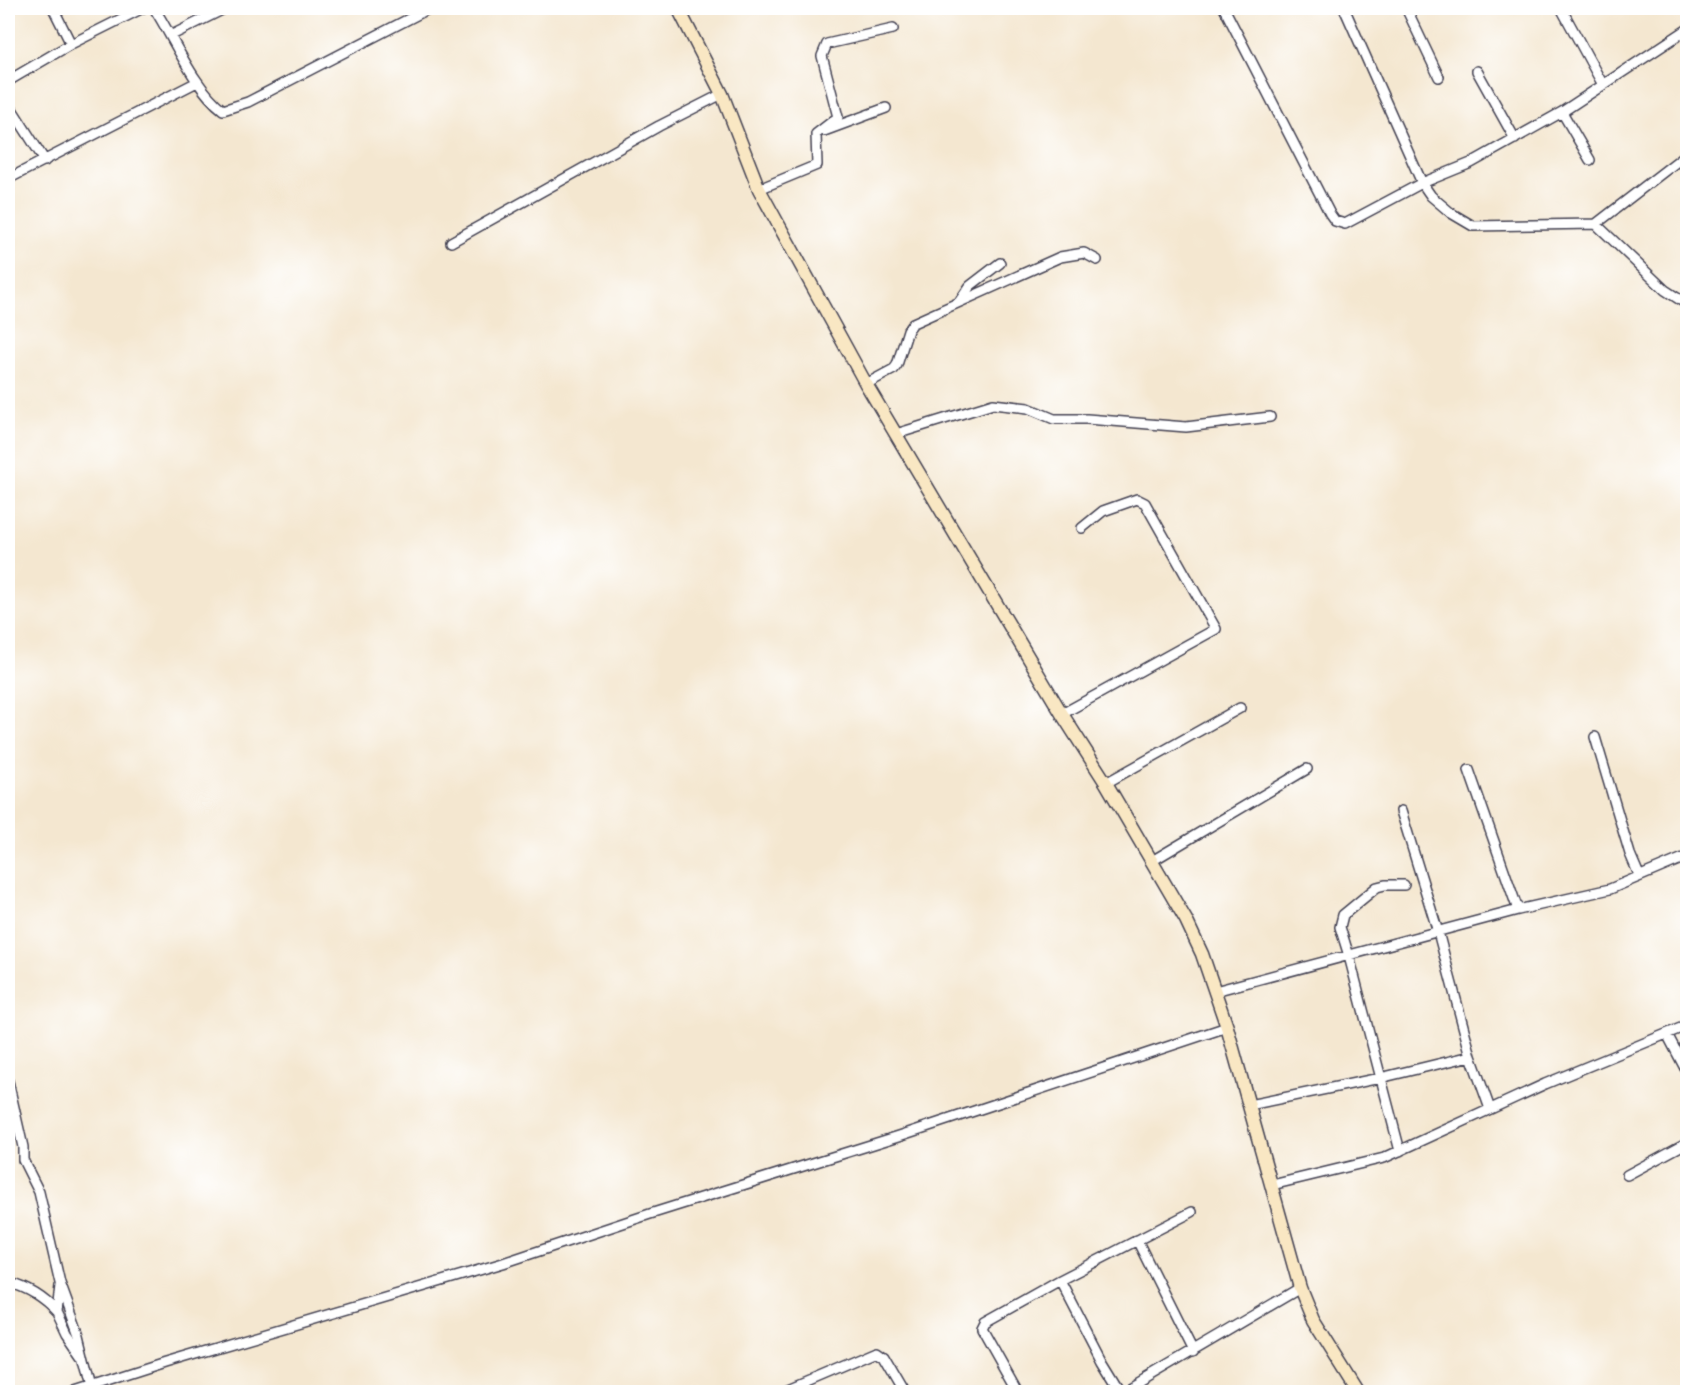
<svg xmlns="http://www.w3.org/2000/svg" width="1695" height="1400" font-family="'Architects Daughter',sans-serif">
  <rect width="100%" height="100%" fill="#fff"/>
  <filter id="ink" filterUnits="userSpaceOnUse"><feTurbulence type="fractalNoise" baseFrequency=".0167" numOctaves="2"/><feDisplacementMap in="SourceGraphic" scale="12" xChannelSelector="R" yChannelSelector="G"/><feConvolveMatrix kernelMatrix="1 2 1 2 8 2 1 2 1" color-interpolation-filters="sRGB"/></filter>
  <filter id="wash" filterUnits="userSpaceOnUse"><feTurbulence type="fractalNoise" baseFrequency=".008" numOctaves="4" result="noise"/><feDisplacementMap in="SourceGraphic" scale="24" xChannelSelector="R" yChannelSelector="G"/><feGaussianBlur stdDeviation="1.35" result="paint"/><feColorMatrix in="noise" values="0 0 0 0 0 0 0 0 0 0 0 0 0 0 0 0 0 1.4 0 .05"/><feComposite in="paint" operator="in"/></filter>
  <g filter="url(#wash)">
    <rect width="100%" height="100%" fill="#f4e7d0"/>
  </g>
  <g filter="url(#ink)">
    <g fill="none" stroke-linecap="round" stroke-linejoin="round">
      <defs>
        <path id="minor" d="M53,8L71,44
          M154,8C174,39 194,88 223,110L248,102L430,8
          M1224,8L1330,214L1335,221L1345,224L1422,183L1471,163L1562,112L1688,29
          M1344,8L1422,183L1431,196L1451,213L1473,226L1596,224L1688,153
          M1406,8L1439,77
          M1561,8L1603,85
          M172,35L226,8
          M1477,71L1515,139
          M8,81L71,44L143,8
          M8,103L45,161
          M1562,112L1590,160
          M824,131L886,108
          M8,179L197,82
          M759,189L817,165L816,134L838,117L822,56L827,44L893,29
          M1596,224L1665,290L1688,305
          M451,242L659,126L722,94
          M959,302L970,286L1000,263
          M866,384L894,369L897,365L908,330L913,323L1060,257L1084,253L1097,260
          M896,434L993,404L1028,408L1054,419H1087L1186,427L1270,417
          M1062,714L1216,629L1145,503L1137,499L1103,511L1082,528
          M1595,737L1630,854L1639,875
          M1469,770L1518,910
          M1106,783L1240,708
          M1401,811L1438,932L1471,1056L1490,1109
          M1152,861L1307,769
          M1215,991L1518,910L1610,889L1688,856
          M1667,1034L1688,1074
          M8,1081L23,1147V1160L39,1192L60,1283L79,1335L93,1392
          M1249,1105L1380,1078L1471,1056
          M1400,1151L1349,956L1340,927L1343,915L1377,887L1385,885H1404
          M1627,1175L1688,1142
          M1272,1185L1384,1158L1545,1084L1688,1025
          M1137,1240L1193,1352
          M1060,1280L1102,1361L1121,1392
          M8,1284L10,1283C29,1288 44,1298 57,1312
          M60,1286L57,1312L67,1333L82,1355
          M75,1392L165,1363L503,1263L650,1214L899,1136L1227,1027
          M781,1392L877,1351L884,1356L905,1392
          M1018,1392L982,1328L985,1322L1060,1280L1192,1212
          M1123,1392L1300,1288"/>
        <path id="secondary" d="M678,8L722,94L759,189L866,384L1062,714L1106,783L1186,920L1202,954L1227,1027L1300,1288L1313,1320L1358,1392"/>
      </defs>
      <use href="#minor" stroke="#424051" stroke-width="12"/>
      <use href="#secondary" stroke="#424051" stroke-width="15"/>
      <use href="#minor" stroke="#fff" stroke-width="9"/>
      <use href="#secondary" stroke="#f9e7c3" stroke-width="12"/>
    </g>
  </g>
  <rect width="1695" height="1400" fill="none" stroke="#fff" stroke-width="30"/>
</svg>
